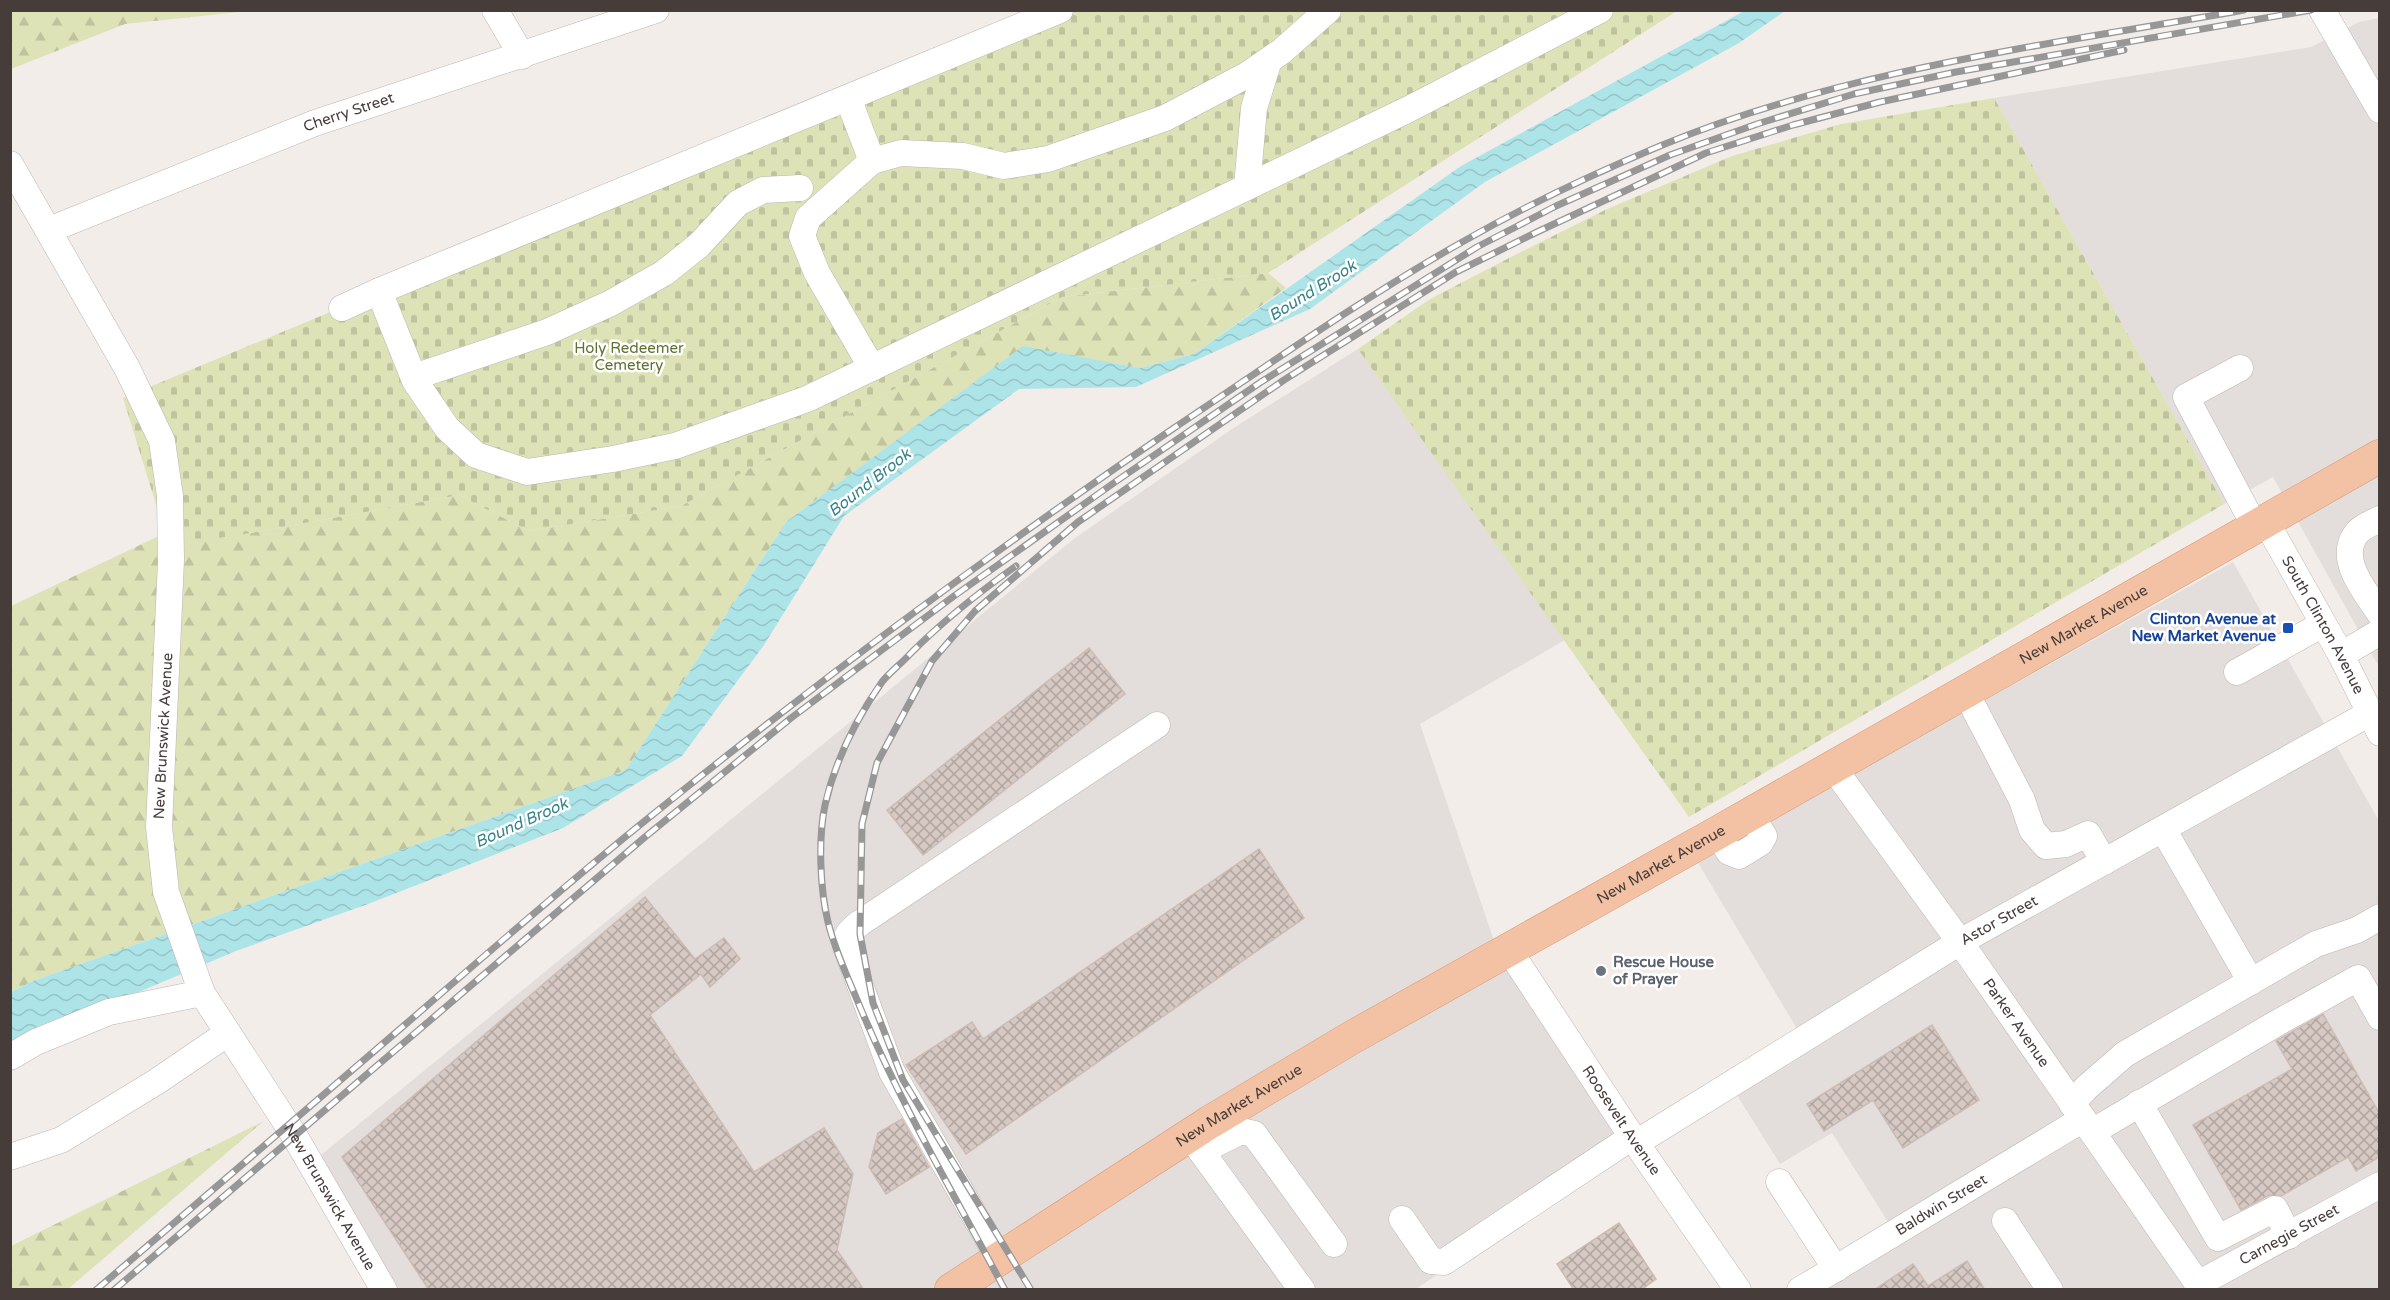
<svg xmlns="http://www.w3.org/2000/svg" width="2390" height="1300" font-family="'Varela Round',sans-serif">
  <defs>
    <pattern id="forest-firs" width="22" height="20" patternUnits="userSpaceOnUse" patternTransform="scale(1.5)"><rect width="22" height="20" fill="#dde2b7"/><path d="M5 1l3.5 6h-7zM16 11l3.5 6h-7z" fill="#bfc39e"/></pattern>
    <pattern id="cemetery-stones" width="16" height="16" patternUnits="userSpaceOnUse" patternTransform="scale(1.5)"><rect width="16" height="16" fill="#dde2b7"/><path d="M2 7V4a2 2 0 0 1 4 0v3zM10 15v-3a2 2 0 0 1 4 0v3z" fill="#bfc39e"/></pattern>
    <pattern id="water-waves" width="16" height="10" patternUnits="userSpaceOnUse" patternTransform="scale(1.5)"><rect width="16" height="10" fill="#ade4e8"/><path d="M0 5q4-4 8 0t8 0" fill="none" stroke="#96c4c8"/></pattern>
    <pattern id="building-cross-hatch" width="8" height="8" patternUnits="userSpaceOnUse" patternTransform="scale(1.5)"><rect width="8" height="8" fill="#d6c9c3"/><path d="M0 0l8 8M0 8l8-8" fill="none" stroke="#afa49f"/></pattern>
  </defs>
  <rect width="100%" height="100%" fill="#f3edea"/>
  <path fill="#e3dddb" d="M2379,18V667L2273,477L2224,504L1994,98L2311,47L2359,22Z
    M1358,349L1565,640L1420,724L1502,964L1626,1146L1416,1289H395L304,1169L1075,538L1232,429Z
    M2233,562L2379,821V1289H1822L1900,1241L1832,1133L1780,1164L1730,1084L1803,1039L1697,861Z"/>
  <path fill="url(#forest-firs)" d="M11,10H242V11L240,12L125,24L11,69Z
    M1268,273L1286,288L1194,354L1140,368L1023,347L786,522L626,770L33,981L11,992V606L161,535L245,534L459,495L529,531L681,506L1062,297Z
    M264,1121L68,1289H11V1246Z"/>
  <path fill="url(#cemetery-stones)" d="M1056,11H1677L1268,273L1062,297L681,506L529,531L459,495L245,534L163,546L159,514L123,398Z
    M1994,98L2224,504L1689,817L1358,349L1430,299L1511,257L1605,210L1732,156L1841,124Z"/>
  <path fill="url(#water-waves)" d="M1744,11H1785L1739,43L1485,182L1310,309L1136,387L1019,389L844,516L764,645L682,756L563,828L368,904L236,951L11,1046V992L33,981L626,770L786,522L1023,346L1140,368L1194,354L1461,166Z"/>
  <path fill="url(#building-cross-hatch)" stroke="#cdbbb4" stroke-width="1.5" d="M1089,648L1125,694L923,855L887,810Z
    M1259,849L1304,918L966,1154L906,1065L972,1022L983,1039Z
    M645,897L695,959L724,938L740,959L710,987L701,974L650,1015L754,1172L824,1128L853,1174L837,1250L864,1290H429L342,1157Z
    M2323,1014L2379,1113V1157L2356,1171L2348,1157L2281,1196L2269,1195L2241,1210L2193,1125L2292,1069L2276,1041Z
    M1932,1025L1979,1100L1903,1148L1873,1100L1824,1131L1807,1104Z
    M902,1119L929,1167L886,1194L869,1167L878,1133Z
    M1619,1223L1656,1279L1641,1290H1574L1557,1264Z
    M1967,1261L1985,1290H1874L1913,1264L1928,1286Z"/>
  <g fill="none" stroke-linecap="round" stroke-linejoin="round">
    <defs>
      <g id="minor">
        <path d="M495,10L522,56"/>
        <path d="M2322,10L2380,110"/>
        <path d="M848,98L872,161L901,153L963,156L1004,166L1048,159L1165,118L1247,75L1282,51L1328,10"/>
        <path id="s1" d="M10,164L127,368L162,441L170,496L171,560L159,827L166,892L202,993L294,1135L384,1290"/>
        <path d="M1247,187L1254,108L1269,60"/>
        <path id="s2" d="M49,230L315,123L656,10"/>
        <path d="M379,291L1060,10"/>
        <path d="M342,308L379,291L415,381L447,428L476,455L527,472L613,459L675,446L807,399L1409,109L1600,10"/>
        <path d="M872,368L817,273L802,236L808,218L872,161"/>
        <path d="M2240,368L2186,397L2254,525"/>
        <path d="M414,377L547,332L611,303L664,273L699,245L738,203L763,190L800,188"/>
        <path d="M2380,519C2372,523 2361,527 2356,534C2337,560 2366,592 2380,614"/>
        <path id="s3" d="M2265,520L2341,655L2380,733"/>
        <path d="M2341,655L2380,632"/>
        <path d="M2237,672L2323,624"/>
        <path d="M1965,691L2022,800L2032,830L2046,846L2066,844L2088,834L2104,862"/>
        <path id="s4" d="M1832,766L1960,942L2198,1284L2380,1185"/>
        <path d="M2163,829L2251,982"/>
        <path d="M1717,833L1729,852L1739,856L1760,843L1764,836L1750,814"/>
        <path id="s5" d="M1509,950L1636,1143L1738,1290"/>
        <path d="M10,1057L36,1042L109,1012L202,993"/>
        <path d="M2139,1103L2218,1238L2275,1209L2289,1236"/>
        <path d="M2072,1104L2086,1088L2125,1054L2316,944L2357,930L2380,917"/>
        <path d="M2092,1132L2277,1023L2358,978L2380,1017"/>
        <path d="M1189,1135L1201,1151L1241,1131L1254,1134L1334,1244"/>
        <path id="s6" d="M1636,1143L1960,942L2370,713"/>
        <path d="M1201,1151L1302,1290"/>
        <path d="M10,1157L61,1140L156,1082L228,1033"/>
        <path d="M1779,1182L1836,1269"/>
        <path d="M1402,1219L1431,1261L1444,1262L1632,1137"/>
        <path d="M2005,1221L2050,1290"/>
        <path d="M999,1258L892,1072L846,947C845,934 850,931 860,923L1157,725"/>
        <path id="s7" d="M1800,1290L2083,1119"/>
      </g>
      <g id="major">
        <path id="s8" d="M951,1290L1210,1122L1351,1038L1717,833L2380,456"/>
      </g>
    </defs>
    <use href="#minor" stroke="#c0b5b0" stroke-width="27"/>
    <use href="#major" stroke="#d79874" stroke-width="34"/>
    <use href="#minor" stroke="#fff" stroke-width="26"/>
    <use href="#major" stroke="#f3c1a3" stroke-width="33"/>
    <defs>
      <path id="rail" d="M96,1290C200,1201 303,1112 407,1023C484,956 561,889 641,824C813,685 991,552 1174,428C1270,364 1364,297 1464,241C1527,205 1593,174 1660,146C1846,69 2048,45 2244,10
        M114,1290L645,837L791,718L954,596L1118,480L1261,382L1477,247L1556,206L1670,155L1757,124L1854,94L1956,72L2311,10
        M1005,1290C955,1196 901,1105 860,1007C849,980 835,951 828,922C820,889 818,839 825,805C835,761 856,719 882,682C890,672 902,663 911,653C943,621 978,593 1016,566
        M1031,1290L903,1080L873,1003L860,934L862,824L877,763L932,661L975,611L1078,522L1284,380L1456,272L1537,232L1706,153L1793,125L1880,102L2124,50"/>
    </defs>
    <use href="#rail" stroke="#979797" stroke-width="7"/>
    <use href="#rail" stroke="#fff" stroke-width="4.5" stroke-dasharray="14" stroke-linecap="butt"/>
  </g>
  <rect fill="#1a4fb4" stroke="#fff" stroke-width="2" x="2282" y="622" width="12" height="12" rx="3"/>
  <circle fill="#6b7280" stroke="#fff" stroke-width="2" cx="1601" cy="971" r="6"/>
  <g text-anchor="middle" stroke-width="5" stroke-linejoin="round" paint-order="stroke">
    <g font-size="15" fill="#463c39" stroke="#fff">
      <text dy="5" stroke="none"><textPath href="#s2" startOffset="322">Cherry Street</textPath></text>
      <text dy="5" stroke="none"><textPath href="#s8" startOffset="1314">New Market Avenue</textPath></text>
      <text dy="5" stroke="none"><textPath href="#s3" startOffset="120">South Clinton Avenue</textPath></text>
      <text transform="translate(163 736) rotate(-87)" y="5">New Brunswick Avenue</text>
      <text dy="5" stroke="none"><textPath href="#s8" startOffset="828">New Market Avenue</textPath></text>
      <text dy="5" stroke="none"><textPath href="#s6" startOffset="426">Astor Street</textPath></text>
      <text dy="5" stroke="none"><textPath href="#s4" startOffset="316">Parker Avenue</textPath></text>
      <text dy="5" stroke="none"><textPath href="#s8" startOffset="342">New Market Avenue</textPath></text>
      <text dy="5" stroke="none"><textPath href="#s5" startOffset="204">Roosevelt Avenue</textPath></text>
      <text dy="5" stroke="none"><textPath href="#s1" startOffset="1116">New Brunswick Avenue</textPath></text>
      <text dy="5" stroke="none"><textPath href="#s7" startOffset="165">Baldwin Street</textPath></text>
      <text dy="5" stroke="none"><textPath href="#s4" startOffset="738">Carnegie Street</textPath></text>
    </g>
    <g font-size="15" fill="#5f7232" stroke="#fff">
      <text x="629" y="353">Holy Redeemer<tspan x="629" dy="17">Cemetery</tspan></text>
    </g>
    <g font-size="15" font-weight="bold" fill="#164399" stroke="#fff" text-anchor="end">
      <text x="2276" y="624">Clinton Avenue at<tspan x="2276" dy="17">New Market Avenue</tspan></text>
    </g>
    <g font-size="15" font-weight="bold" fill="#5b616d" stroke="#fff" text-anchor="start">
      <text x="1613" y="967">Rescue House<tspan x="1613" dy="17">of Prayer</tspan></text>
    </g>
    <g font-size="16" font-style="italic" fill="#358188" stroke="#fff">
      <text transform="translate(1312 290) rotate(-32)" y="6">Bound Brook</text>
      <text transform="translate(869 482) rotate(-38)" y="6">Bound Brook</text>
      <text transform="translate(521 822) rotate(-24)" y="6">Bound Brook</text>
    </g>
  </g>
  <rect width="2390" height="1300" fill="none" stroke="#463c39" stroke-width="24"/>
</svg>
